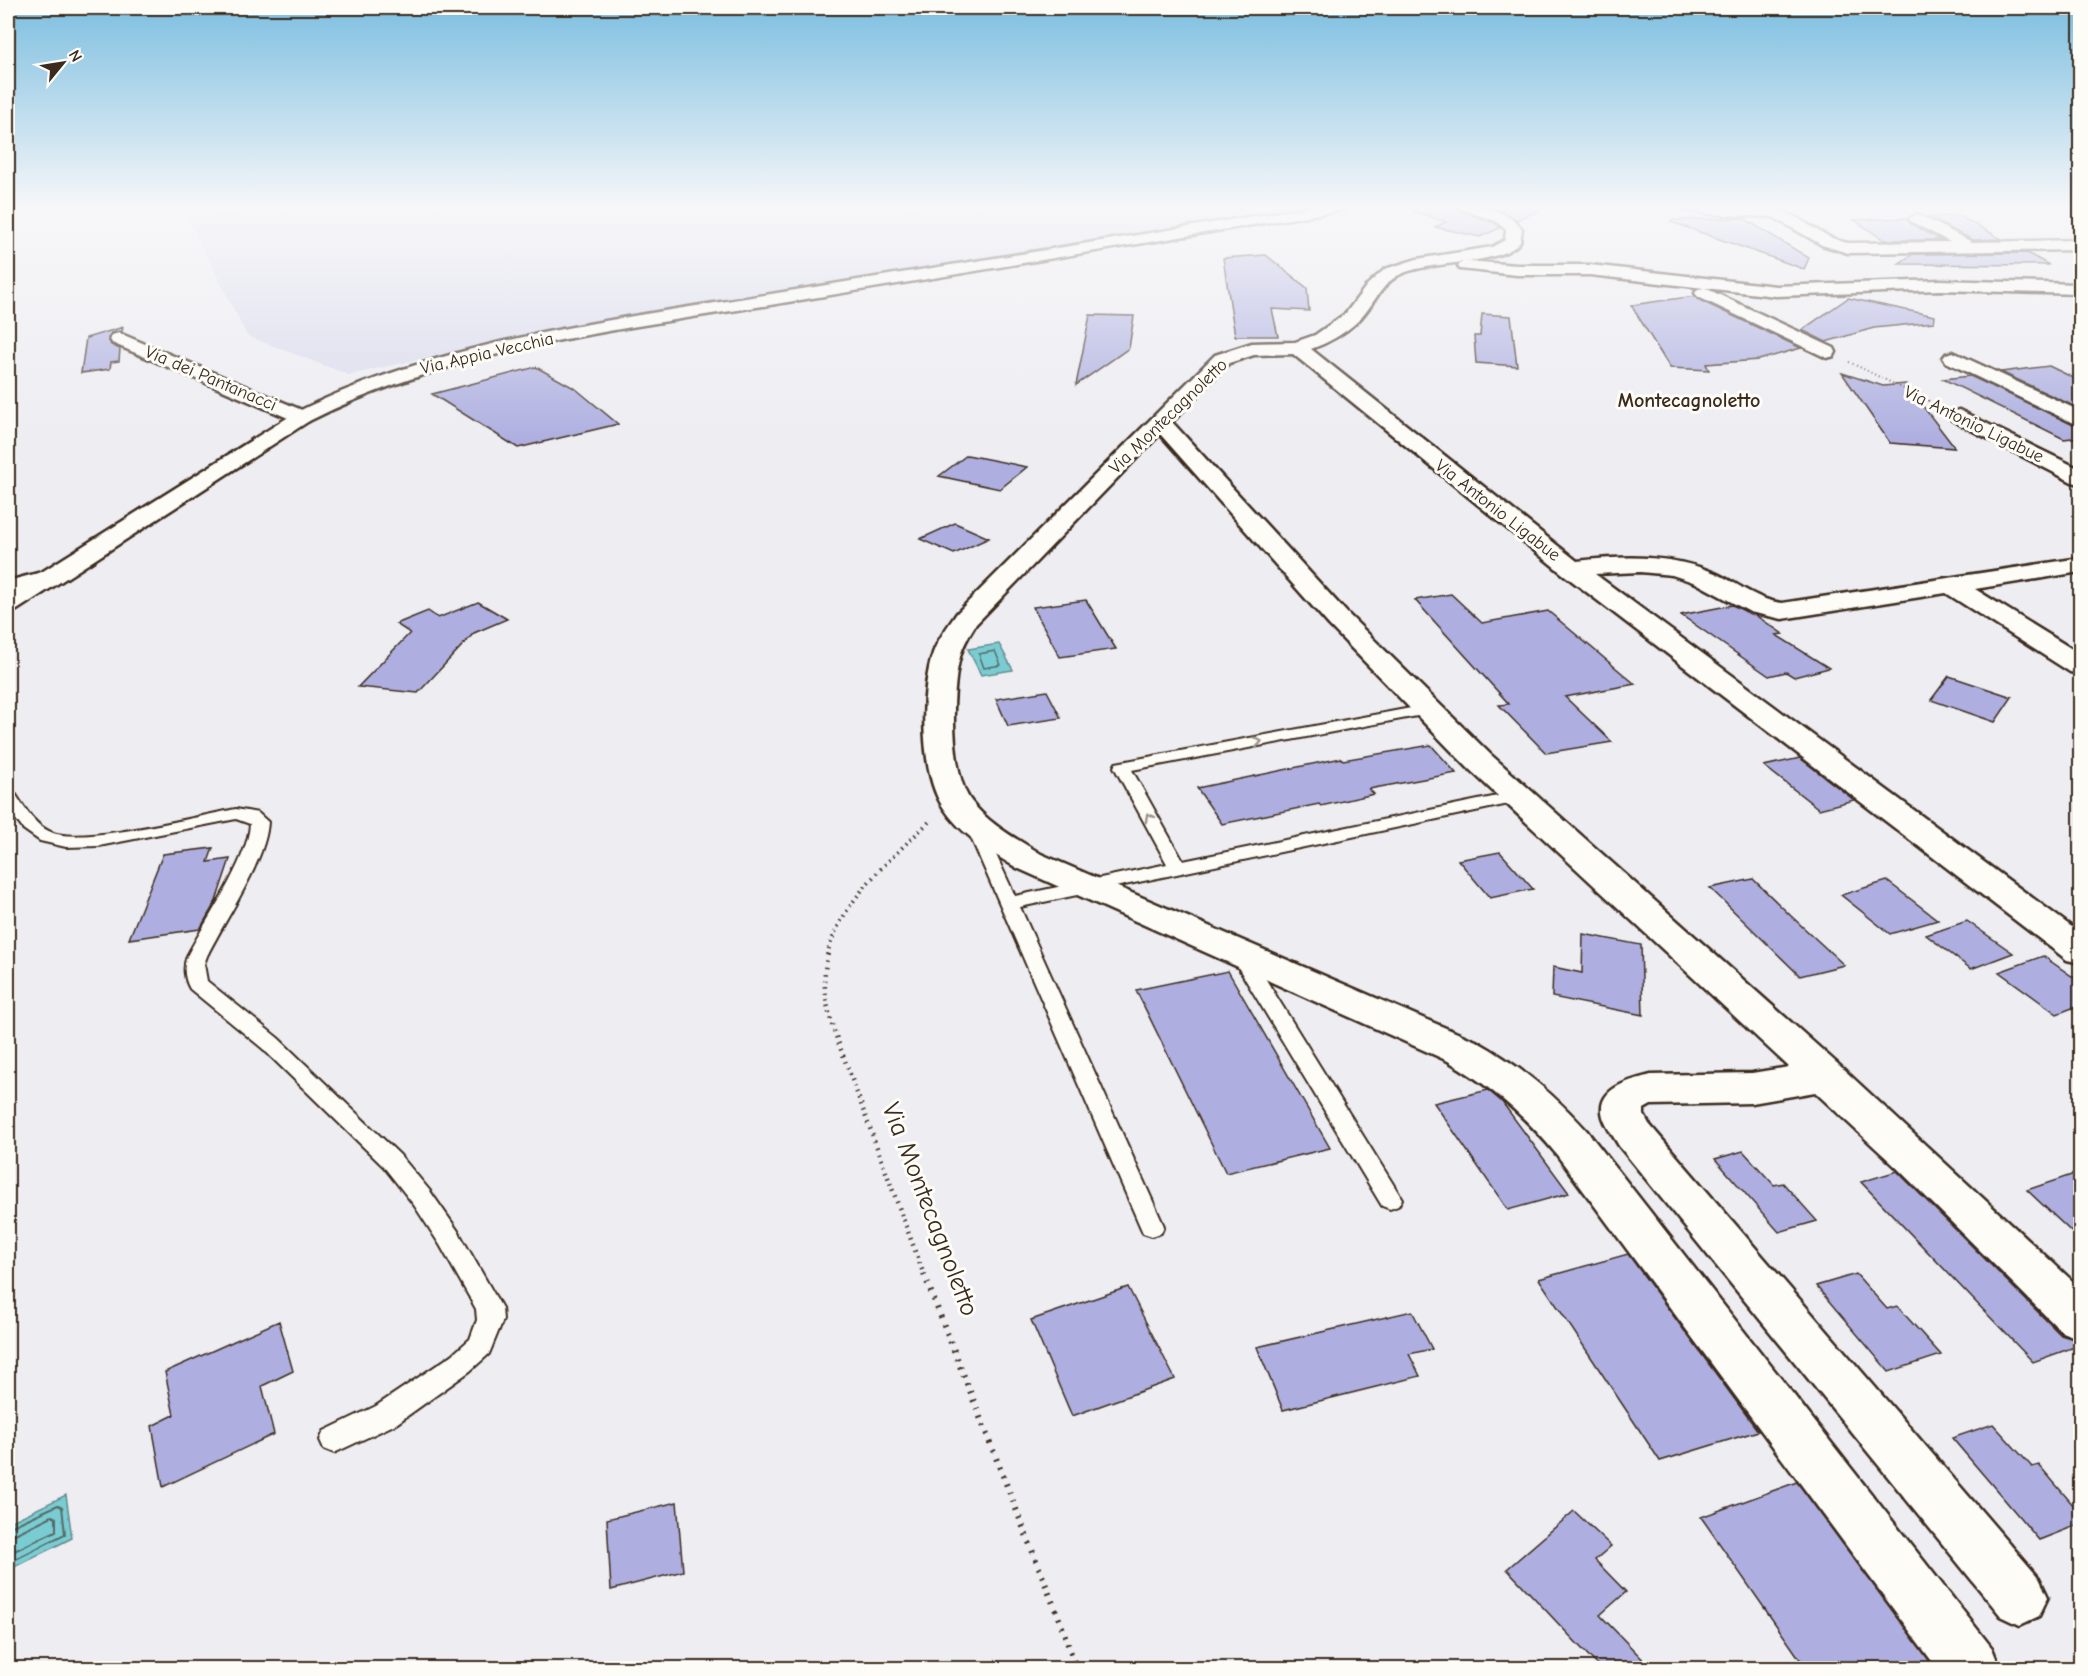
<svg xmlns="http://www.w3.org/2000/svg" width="2088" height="1676" font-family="'Comic Neue',sans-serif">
  <rect width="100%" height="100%" fill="#ededf2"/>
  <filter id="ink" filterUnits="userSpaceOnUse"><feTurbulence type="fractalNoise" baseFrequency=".0167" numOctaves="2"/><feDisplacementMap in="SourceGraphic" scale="12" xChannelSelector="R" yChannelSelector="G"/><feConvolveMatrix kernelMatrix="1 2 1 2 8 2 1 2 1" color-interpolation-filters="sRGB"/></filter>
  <g filter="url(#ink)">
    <path fill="#dadaed" d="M326,206H1309L1072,243L557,329L349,375L247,336L187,216Z"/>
    <path fill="#7accd3" stroke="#618b8b" stroke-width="1.5" d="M999,644L1013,670L981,675L968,649Z
      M66,1495L72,1538L8,1570V1523Z"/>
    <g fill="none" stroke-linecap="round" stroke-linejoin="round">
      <path stroke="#546b66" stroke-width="1.5" d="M995,651L1001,665L984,668L979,654Z"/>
      <path stroke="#546b66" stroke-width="2" d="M8,1528L58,1505L62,1507L65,1534L8,1563
        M8,1535L15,1534L52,1516L56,1518V1531L8,1554"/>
    </g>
    <path fill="#aeafe0" stroke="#3b2a1e" stroke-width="1.5" d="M1413,206H1457L1460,211L1495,223L1500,228L1480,237L1435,227L1446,222L1413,211Z
      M1487,206H1550L1517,220L1502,211Z
      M1959,215L1965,219L2002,239L1973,240L1927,217Z
      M1743,218L1809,258L1804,269L1671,222V220Z
      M1907,218L1911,224L1941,240H1884L1854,220Z
      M2027,253L2049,265L1898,264L1913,254Z
      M1266,255L1307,288L1309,311L1272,309L1278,336H1235L1223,258Z
      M1695,296L1697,299L1801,348L1759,360L1706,364L1709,370L1670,368L1631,305Z
      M1848,298L1935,316L1934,322L1874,328L1826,342L1802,330Z
      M1482,314L1511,316L1517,366L1476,363L1474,336H1480Z
      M1090,315L1134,316L1129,348L1076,385Z
      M123,327L122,332L111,333L108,338L111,345L120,349L119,361L111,362L110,369L81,373L86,338Z
      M2049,366L2080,381V409L2001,372Z
      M536,367L576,389L618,424L518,448L432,394Z
      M1842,373L1883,386L1906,384L1955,448L1890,443Z
      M1970,376L2080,427V437L2064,439L1943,379Z
      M967,455L1027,467L1000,489L939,476Z
      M955,523L989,538L954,554L920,539Z
      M1451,594L1482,623L1548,611L1635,684L1565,697L1612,742L1546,753L1499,705L1509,704L1415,600Z
      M1086,600L1116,649L1060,657L1033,607Z
      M478,602L507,619L474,633L418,693L358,687L410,633L396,624L428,611L438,618Z
      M1732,605L1755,615L1783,634L1776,635L1829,668L1794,677L1786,672L1769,676L1681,615Z
      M1949,676L2012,697L1995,722L1931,700Z
      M1047,691L1061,718L1008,726L996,699Z
      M1431,745L1456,773L1369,789L1374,794L1321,806L1319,804L1222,824L1197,788L1341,758L1343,760Z
      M1800,758L1854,800L1819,809L1764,766Z
      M213,848L208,862L230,859L216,901L200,929L129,939L163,854Z
      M1500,852L1533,889L1490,898L1458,860Z
      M1753,879L1791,916L1844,965L1800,976L1710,888Z
      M1887,881L1938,920L1890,934L1841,895Z
      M1967,921L2013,953L1971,969L1926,935Z
      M1583,934L1641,945L1643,1015L1552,997L1553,967L1582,973Z
      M2043,956L2080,982V1005L2057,1014L1999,972Z
      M1228,971L1330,1148L1226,1173L1136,990Z
      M1488,1090L1502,1102L1569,1193L1508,1210L1434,1103Z
      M1743,1151L1774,1185L1783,1183L1817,1221L1779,1232L1715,1159Z
      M1897,1171L2061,1335L2080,1341V1345L2033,1362L1861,1182Z
      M2080,1172V1240L2027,1190Z
      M1628,1254L1758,1431L1660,1461L1539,1279Z
      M1856,1274L1887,1309L1897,1306L1941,1355L1889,1372L1816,1286Z
      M1128,1287L1175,1379L1072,1416L1031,1320Z
      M1412,1311L1432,1349L1409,1354L1420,1376L1283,1410L1257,1347Z
      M279,1321L293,1371L262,1386L274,1434L163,1487L152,1426L174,1415L165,1372Z
      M1993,1424L2032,1467L2039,1465L2080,1513V1524L2039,1540L1952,1438Z
      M1797,1482L1935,1668H1806L1701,1517Z
      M677,1502L683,1571L611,1590L607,1519Z
      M1574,1511L1611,1546L1595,1560L1626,1592L1600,1615L1651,1668H1600L1507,1569Z"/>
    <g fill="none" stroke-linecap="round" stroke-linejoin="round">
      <defs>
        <path id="service" d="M1427,705L1433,707L1435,710L1433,713L1132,770L1183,861L1517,792L1523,793L1526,797L1523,801L1020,907L1164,1226L1161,1233L1152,1236L1143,1233L965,824L968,820H980L1015,896L1167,864L1114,767L1116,763Z
          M8,791L14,792C25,808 33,824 51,832C80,846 199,816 236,809L258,813L268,822C266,861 225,919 207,956L204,964L207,981L278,1038L400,1155L430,1191L458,1231L502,1308L503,1320L489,1354L470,1371L396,1424L334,1453L324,1449L320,1440L324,1431L376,1406L452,1355L470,1339L477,1320L476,1309L440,1245L414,1205L384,1167L262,1048L190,989C184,979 183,966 187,956C205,921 248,861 250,824L236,819L99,846L66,847L40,841L23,829L8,809Z
          M1240,947L1247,949L1398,1192L1402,1199L1398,1206L1390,1209L1382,1206L1230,954L1233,949Z"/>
        <path id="minor" d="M1459,206C1482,206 1506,209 1522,229L1520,242C1500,267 1428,259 1397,276C1379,287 1372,308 1358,321C1344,334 1328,343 1311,349L1577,561C1624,556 1671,554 1715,573C1738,583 1756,600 1782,603L2080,558V572L1975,589L2080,654V674L2070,672L1946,593L1782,619L1750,612L1696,583L1672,575L1640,572L1595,574L2080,933V963L2067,960L1563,574L1293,354L1254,355L1229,363L1172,422L1347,613L1490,754L1839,1065L2080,1288V1339L2063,1333L1896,1167L1815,1092L1752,1103L1651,1105L1644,1109V1115L1649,1124L2039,1578L2048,1597L2039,1616L2020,1625L2001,1616L1619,1146C1614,1137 1606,1127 1603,1117C1595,1088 1631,1080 1651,1075L1752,1073L1789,1067L1468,768L1329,625L1160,434L976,624C969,635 963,645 960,657C951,690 950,773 971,801C989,825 1017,839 1041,854L1476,1041C1519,1065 1554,1094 1587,1131L1992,1648L2000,1668H1937L1557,1155C1526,1117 1491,1086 1448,1061L1017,868C989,851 961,835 943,807C920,772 920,692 933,653C938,639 948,626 957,613L1215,355L1252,343L1295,342L1315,335L1346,313L1367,285L1385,269L1417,259L1492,247L1505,240L1506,230L1496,221L1461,209Z
          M1680,206H1764C1798,211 1817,237 1848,243L1950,242L1912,222L1909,219L1917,214L1972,242L2080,240V250L1848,253L1822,245L1773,217L1710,214L1682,209Z
          M1466,261L1517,265H1590L1776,286L1940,280L2080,284V294L1940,290L1776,296L1705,288L1834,348L1836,352L1834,356L1827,358L1698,297L1695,293L1698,289L1704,288L1590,275H1517L1460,269L1458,266L1460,263Z
          M119,333L309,413L312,417L309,421L302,423L295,421L112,343L110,339L112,335Z
          M1953,352L2080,411V425L2073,423L1946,362L1943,358L1946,354Z
          M1959,410L2080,469V484L2072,482L1952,420L1949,416L1952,412Z
          M42,572L51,575L55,580L51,585L8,597V581Z"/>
        <path id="secondary" d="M1315,206H1350L1343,210C1156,241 969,272 782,303C623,329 454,348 309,421L17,610L8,612V593L295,413C441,340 612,320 771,294C953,265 1134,236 1315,206Z"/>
      </defs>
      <use href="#service" stroke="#3b2a1e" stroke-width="4"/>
      <use href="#minor" stroke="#3b2a1e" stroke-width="5"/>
      <use href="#secondary" stroke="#3b2a1e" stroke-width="5"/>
      <path stroke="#3b2a1e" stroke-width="2" stroke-dasharray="1 3" stroke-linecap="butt" d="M1849,362L1937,405"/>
      <path stroke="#3b2a1e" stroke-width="4" stroke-dasharray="1.5 4.5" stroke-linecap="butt" d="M827,955C842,899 891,859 931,820"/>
      <path stroke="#3b2a1e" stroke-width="4.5" stroke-dasharray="1.5 5" stroke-linecap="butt" d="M828,954C821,980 826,1003 833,1028L924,1275"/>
      <path stroke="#3b2a1e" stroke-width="6" stroke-dasharray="2 7" stroke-linecap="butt" d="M924,1274L1061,1624L1076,1668"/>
      <use href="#service" fill="#fdfcf7" fill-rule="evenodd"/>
      <use href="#minor" fill="#fdfcf7" fill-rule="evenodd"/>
      <use href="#secondary" fill="#fdfcf7" fill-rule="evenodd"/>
    </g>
    <defs><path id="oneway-chevron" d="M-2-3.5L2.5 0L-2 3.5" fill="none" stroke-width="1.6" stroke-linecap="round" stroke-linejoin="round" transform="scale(1.5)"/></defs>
    <g stroke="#9c938a">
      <use href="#oneway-chevron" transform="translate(1258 742) rotate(-11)"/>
      <use href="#oneway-chevron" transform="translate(1149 817) rotate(-119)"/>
    </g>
  </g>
  <linearGradient id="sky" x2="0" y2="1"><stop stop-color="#7cbee0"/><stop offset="0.47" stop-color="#f7f7f9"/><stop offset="1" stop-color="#f7f7f9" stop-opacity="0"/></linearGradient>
  <rect width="2088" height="441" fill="url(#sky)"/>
  <g text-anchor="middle" stroke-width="6" stroke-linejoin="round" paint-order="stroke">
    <g font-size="18" fill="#3b2a1e" stroke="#fdfcf7">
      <text transform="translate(487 353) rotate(-13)" y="6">Via Appia Vecchia</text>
      <text transform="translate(211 378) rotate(23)" y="6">Via dei Pantanacci</text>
      <text transform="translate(1168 416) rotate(-44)" y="6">Via Montecagnoletto</text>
      <text transform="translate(1974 424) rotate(26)" y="6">Via Antonio Ligabue</text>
      <text transform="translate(1498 510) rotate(38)" y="6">Via Antonio Ligabue</text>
    </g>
    <g font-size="20" font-weight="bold" fill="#3b2a1e" stroke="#fdfcf7">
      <text x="1689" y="407">Montecagnoletto</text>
    </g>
    <g font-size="26" fill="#3b2a1e" stroke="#fdfcf7">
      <text transform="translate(931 1209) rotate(69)" y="9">Via Montecagnoletto</text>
    </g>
  </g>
  <rect width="2088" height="1676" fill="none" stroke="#fdfcf7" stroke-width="30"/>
  <rect x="15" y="15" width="2058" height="1646" fill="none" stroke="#3b2a1e" stroke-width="2" filter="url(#ink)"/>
  <g transform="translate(63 63) rotate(60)" stroke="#fdfcf7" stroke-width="4.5" paint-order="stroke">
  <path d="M0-4.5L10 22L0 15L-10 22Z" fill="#3b2a1e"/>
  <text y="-9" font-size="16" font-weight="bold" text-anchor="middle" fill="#3b2a1e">N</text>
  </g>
</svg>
